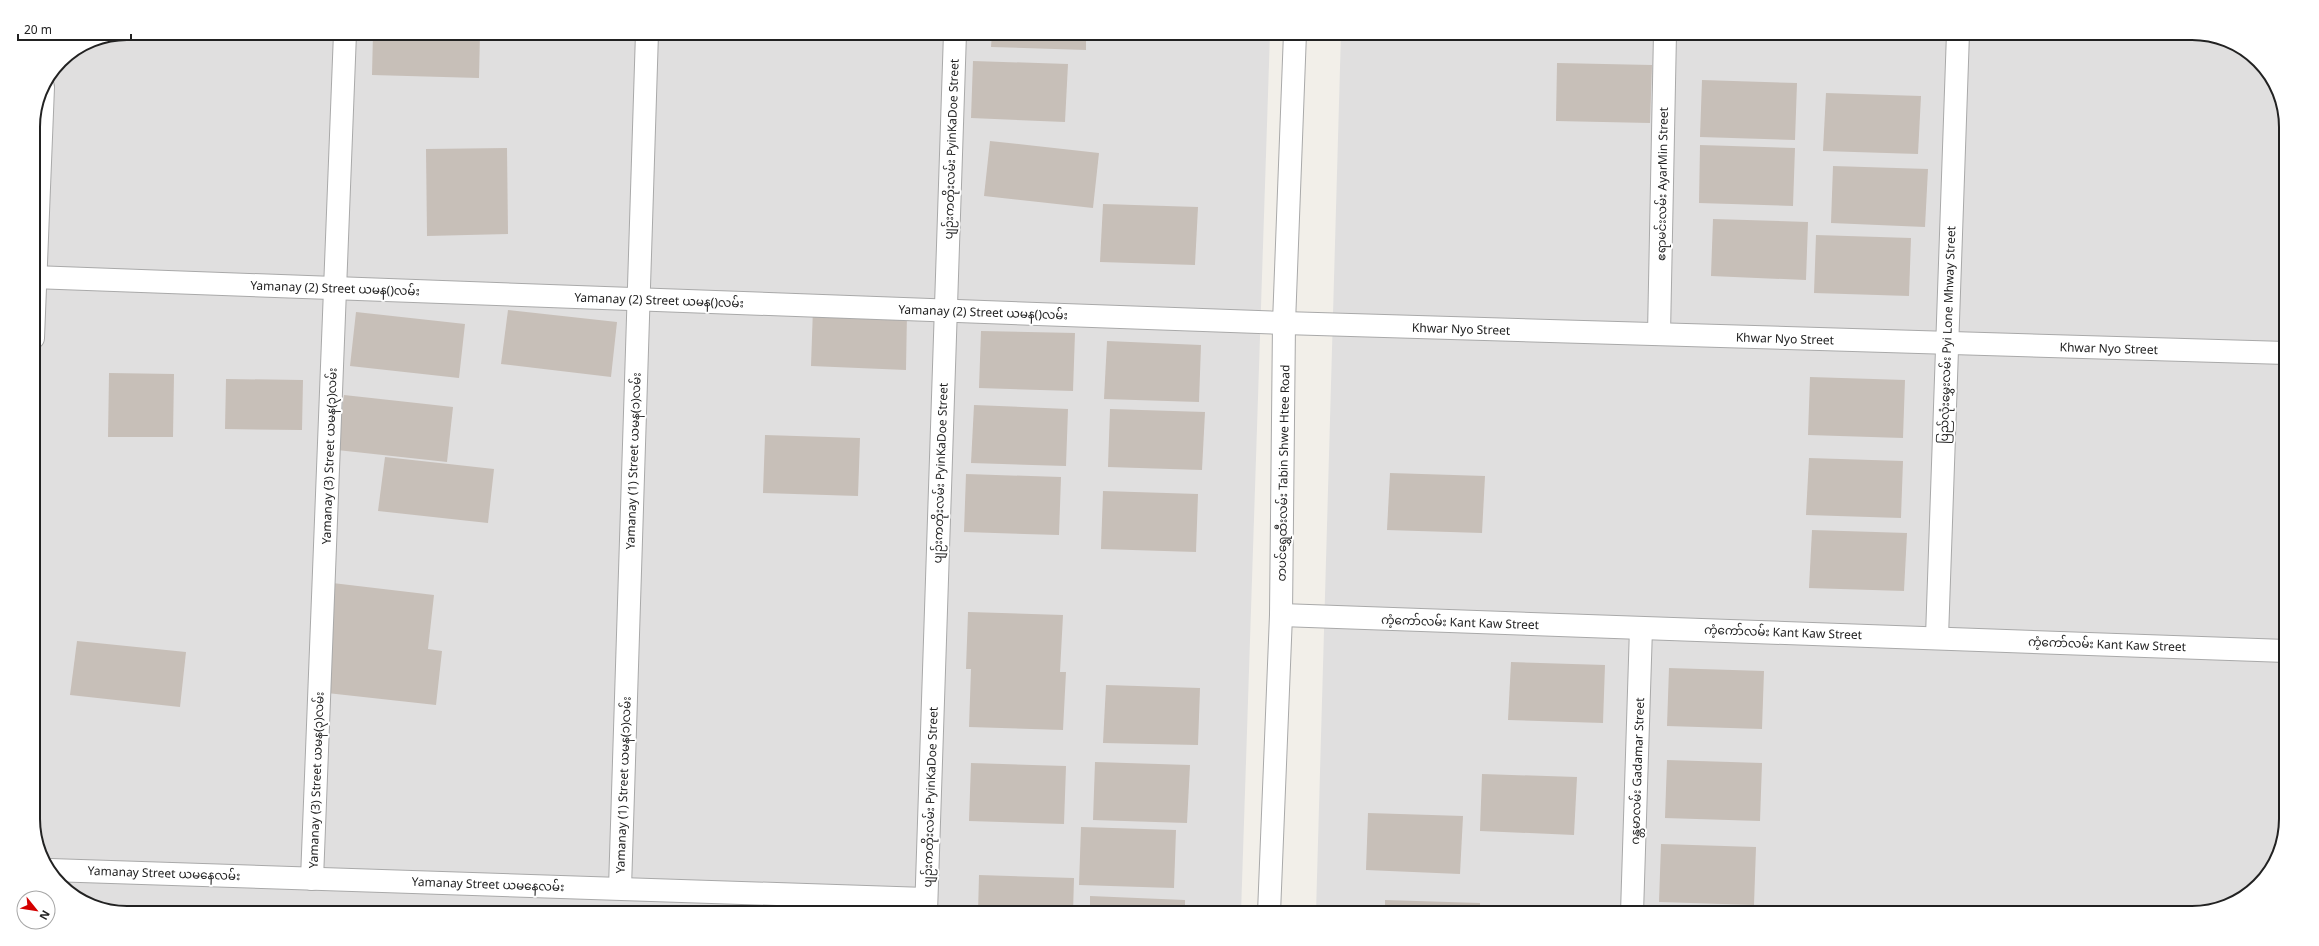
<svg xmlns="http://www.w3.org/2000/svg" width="2319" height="946" font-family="'Noto Sans','Noto Sans Myanmar',sans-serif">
<rect width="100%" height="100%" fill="#f2efe9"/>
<g fill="#e0dfdf">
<polygon points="127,33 1270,33 1241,913 127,913 91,906 52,876 33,826 33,121 40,91 61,60 91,40"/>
<polygon points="1341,33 2192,33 2228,40 2270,74 2286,121 2286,819 2279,855 2245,897 2193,913 1316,913"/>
</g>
<g fill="#c7bfb8">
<polygon points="164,33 195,33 195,38"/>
<polygon points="373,33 480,33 479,78 372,75"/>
<polygon points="992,33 1086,33 1086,50 991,47"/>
<polygon points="1813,33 1908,33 1907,41 1812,38"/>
<polygon points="973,61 1068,64 1065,122 971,118"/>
<polygon points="1557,63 1652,65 1650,123 1556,121"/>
<polygon points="1702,80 1797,83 1795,140 1700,137"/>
<polygon points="1826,93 1921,96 1918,154 1823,151"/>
<polygon points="990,141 1099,153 1093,208 984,196"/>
<polygon points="1700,145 1795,148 1793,206 1699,203"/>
<polygon points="507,148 508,234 427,236 426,149"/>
<polygon points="1833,166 1928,169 1925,227 1831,223"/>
<polygon points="1103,204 1198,207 1195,265 1100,262"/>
<polygon points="1713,219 1808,222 1806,280 1711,276"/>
<polygon points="1816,235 1911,238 1909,296 1814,293"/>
<polygon points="813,308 907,312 906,370 811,366"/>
<polygon points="508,310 617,322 611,377 501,364"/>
<polygon points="356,312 465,324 459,378 350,366"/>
<polygon points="981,331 1075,333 1073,391 979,388"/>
<polygon points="1107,341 1201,345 1199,402 1104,399"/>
<polygon points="109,373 174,374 173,437 108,437"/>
<polygon points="1810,377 1905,380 1903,438 1808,435"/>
<polygon points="226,379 303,380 302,430 225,429"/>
<polygon points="344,395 453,407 447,462 337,450"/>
<polygon points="974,405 1068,409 1066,466 971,463"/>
<polygon points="1110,409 1205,412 1202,470 1108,467"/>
<polygon points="765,435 860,438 858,496 763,493"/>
<polygon points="385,457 494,469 488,523 378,511"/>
<polygon points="1809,458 1903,461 1901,518 1806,515"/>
<polygon points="1390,473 1485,476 1482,533 1387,530"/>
<polygon points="966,474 1061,477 1059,535 964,532"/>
<polygon points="1103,491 1198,494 1196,552 1101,549"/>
<polygon points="1812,530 1907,533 1904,591 1809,588"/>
<polygon points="324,582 434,595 428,649 442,651 436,705 327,693"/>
<polygon points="968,612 1063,615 1060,672 1066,672 1063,730 969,727 971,669 966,669"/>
<polygon points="77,641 186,652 180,707 70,695"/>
<polygon points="1511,662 1605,665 1603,723 1508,720"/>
<polygon points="1669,668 1764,671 1762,729 1667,726"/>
<polygon points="1106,685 1200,688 1198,745 1103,743"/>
<polygon points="1667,760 1762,763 1760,821 1665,818"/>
<polygon points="1095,762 1190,765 1187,823 1093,820"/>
<polygon points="971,763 1066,766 1064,824 969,821"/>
<polygon points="1482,774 1577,777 1574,835 1480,831"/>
<polygon points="1368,813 1463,816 1460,874 1366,870"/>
<polygon points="1081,827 1176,830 1174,888 1079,885"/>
<polygon points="1661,844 1756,847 1754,905 1659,902"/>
<polygon points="979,875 1074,878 1073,913 978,913"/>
<polygon points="1090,896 1185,900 1185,913 1090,913"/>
<polygon points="1385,900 1480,903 1480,913 1385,913"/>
</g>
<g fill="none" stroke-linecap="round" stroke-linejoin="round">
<defs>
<g id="minor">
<path id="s1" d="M33,277L1284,323L2286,353"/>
<polyline points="1659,334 1665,33"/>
<polyline points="33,338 43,87"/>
<polyline points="1281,615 2286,651"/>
<polyline points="1937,637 1958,33"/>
<polyline points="50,870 926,899"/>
<polyline points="312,879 345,33"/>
<polyline points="620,888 647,33"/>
<polyline points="926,913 955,33"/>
<polyline points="1632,913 1641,628"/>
</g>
<polyline id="tertiary" points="1269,913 1281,615 1284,323 1295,33"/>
</defs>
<use href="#minor" stroke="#a9a9a9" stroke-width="24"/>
<use href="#tertiary" stroke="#a9a9a9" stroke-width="24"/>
<use href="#minor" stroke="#fff" stroke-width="22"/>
<use href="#tertiary" stroke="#fff" stroke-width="22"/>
</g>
<g text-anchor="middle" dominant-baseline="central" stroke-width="4" stroke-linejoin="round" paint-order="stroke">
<g font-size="12" fill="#222" stroke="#fff">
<text transform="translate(951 149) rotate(-88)">ပျဉ်းကတိုးလမ်း PyinKaDoe Street</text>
<text transform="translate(1662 184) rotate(-89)">ဧရာမင်းလမ်း AyarMin Street</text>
<text transform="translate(335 288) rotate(2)">Yamanay (2) Street ယမန()လမ်း</text>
<text transform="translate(659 300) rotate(2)">Yamanay (2) Street ယမန()လမ်း</text>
<text transform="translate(983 312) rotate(2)">Yamanay (2) Street ယမန()လမ်း</text>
<text stroke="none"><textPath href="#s1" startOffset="1429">Khwar Nyo Street</textPath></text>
<text transform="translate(1947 335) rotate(-88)">ပြည်လုံးမွှေးလမ်း Pyi Lone Mhway Street</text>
<text stroke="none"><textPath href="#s1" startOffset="1753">Khwar Nyo Street</textPath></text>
<text stroke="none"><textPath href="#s1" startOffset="2077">Khwar Nyo Street</textPath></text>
<text transform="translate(329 456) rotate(-88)">Yamanay (3) Street ယမန(၃)လမ်း</text>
<text transform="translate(633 461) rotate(-88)">Yamanay (1) Street ယမန(၁)လမ်း</text>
<text transform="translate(940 473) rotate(-88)">ပျဉ်းကတိုးလမ်း PyinKaDoe Street</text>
<text transform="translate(1283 473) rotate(-89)">တပင်ရွှေထီးလမ်း Tabin Shwe Htee Road</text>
<text transform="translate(1460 622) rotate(2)">ကံ့ကော်လမ်း Kant Kaw Street</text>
<text transform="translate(1783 632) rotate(2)">ကံ့ကော်လမ်း Kant Kaw Street</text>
<text transform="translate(2107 644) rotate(2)">ကံ့ကော်လမ်း Kant Kaw Street</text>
<text transform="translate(1637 771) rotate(-88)">ဂန္တမာလမ်း Gadamar Street</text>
<text transform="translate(316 780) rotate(-88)">Yamanay (3) Street ယမန(၃)လမ်း</text>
<text transform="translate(623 785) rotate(-88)">Yamanay (1) Street ယမန(၁)လမ်း</text>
<text transform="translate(930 797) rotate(-88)">ပျဉ်းကတိုးလမ်း PyinKaDoe Street</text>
<text transform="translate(164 873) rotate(2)">Yamanay Street ယမနေလမ်း</text>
<text transform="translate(488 884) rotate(2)">Yamanay Street ယမနေလမ်း</text>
</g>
</g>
<path d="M0 0H2319V946H0ZM127 40H2192A87 87 0 0 1 2279 127V819A87 87 0 0 1 2192 906H127A87 87 0 0 1 40 819V127A87 87 0 0 1 127 40Z" fill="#fff" fill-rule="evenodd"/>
<path fill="none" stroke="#222" stroke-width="2" d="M127 40H2192A87 87 0 0 1 2279 127V819A87 87 0 0 1 2192 906H127A87 87 0 0 1 40 819V127A87 87 0 0 1 127 40Z"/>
<g transform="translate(36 910) rotate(120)"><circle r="19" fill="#ffffff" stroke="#a7a7a7"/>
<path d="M0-3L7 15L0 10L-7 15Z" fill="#d40000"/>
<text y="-6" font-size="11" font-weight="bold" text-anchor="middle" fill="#222222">N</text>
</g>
<path d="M18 34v6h113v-6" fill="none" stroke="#222222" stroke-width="2"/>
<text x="24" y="34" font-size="12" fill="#222222" stroke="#ffffff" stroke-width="3" paint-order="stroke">20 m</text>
</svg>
